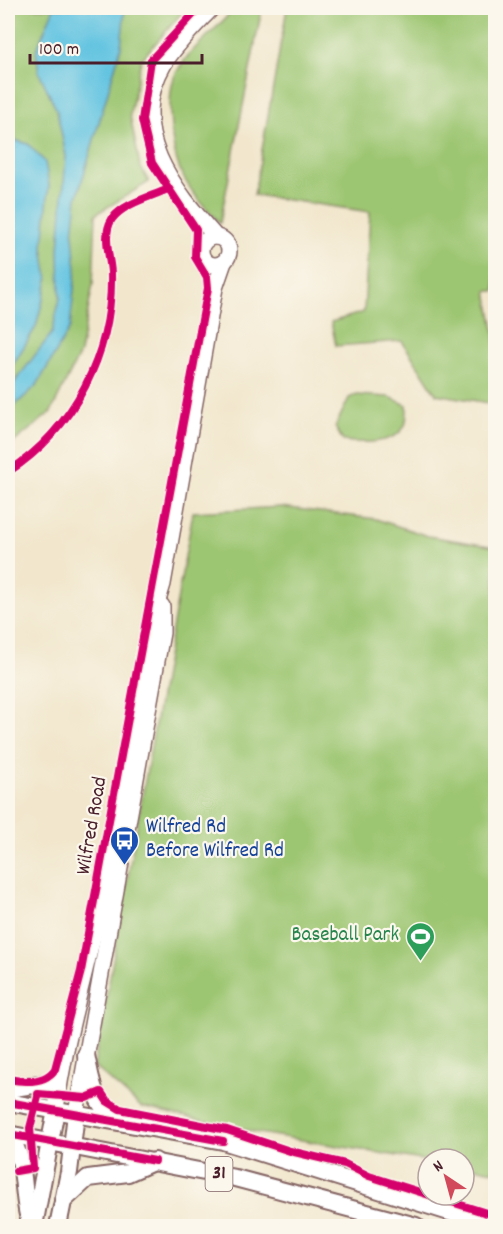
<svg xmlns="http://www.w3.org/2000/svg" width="503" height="1234" font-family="Dekko,sans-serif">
<rect width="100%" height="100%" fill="#fbf7ec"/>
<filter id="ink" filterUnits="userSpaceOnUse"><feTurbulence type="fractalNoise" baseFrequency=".0167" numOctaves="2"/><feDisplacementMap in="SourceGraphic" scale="12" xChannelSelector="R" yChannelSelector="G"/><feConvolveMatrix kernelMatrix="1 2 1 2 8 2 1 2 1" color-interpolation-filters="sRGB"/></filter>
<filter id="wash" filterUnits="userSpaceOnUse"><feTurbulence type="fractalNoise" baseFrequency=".008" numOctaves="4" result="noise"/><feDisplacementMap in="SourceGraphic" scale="24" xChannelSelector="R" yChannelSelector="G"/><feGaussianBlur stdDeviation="1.35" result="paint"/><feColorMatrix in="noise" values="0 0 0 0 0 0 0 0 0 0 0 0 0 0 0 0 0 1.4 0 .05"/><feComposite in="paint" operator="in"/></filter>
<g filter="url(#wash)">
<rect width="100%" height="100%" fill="#f2e7cd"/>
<g fill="#9dc672" stroke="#74724e" stroke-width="1.5">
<polygon points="8,8 186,8 141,60 130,115 140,166 149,182 96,214 93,284 80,353 51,412 8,447"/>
<path d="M234,8H262L220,223C205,207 190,192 181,172C171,150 165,95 176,73C191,46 217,31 234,8Z"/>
<polygon points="287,8 495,8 495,291 487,291 495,335 495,404 436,394 402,341 336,346 331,322 364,312 370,212 254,195"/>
<path d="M356,395L389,397L407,405C407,411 407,420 405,425C396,445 361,443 343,441L335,427L349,398Z"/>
<polygon points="281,507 376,519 428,536 495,547 495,1171 464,1166 464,1159 428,1161 259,1133 141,1107 94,1066 193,512"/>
</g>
<g fill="#63c4e1" stroke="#567286" stroke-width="1.5">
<polygon points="54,8 125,8 121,47 77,198 73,235 76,270 70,328 37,385 8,412 8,391 52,333 60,298 59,250 66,156 57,111 39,72 36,51"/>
<polygon points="8,138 28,144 45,162 49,185 43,247 48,280 36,327 8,373"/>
</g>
</g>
<g filter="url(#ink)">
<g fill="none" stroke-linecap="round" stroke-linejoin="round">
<defs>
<g id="secondary">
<path d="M212,8C196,25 177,43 164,64C125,131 174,189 216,237"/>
<circle cx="215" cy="251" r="14"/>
<path d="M56,1110C64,1042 85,977 99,910C119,816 133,721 150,627L163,584L215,288L224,262"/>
<polyline points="76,1114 162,633 162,606"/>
</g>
<g id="primary">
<path d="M86,1055C92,1083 93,1105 119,1121"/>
<polyline points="8,1089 52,1082 60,1074"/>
<polyline points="8,1102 223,1141 494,1226"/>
<polyline points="8,1134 235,1178 416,1226"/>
<path d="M8,1134C29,1162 20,1196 31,1226"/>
<polyline points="63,1201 88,1178 128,1173 155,1161"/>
<polyline points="34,1226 56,1110"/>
<polyline points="58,1226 69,1172 76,1114"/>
</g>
</defs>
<use href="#secondary" stroke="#856564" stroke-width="18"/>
<use href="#primary" stroke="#856564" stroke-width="20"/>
<use href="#secondary" stroke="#fff" stroke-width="15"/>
<use href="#primary" stroke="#fff" stroke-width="16"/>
<defs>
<g id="cycleway">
<path d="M8,472C74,429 113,353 111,273C110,256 102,235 112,219C124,203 151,197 168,189"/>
<path d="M8,1079C23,1082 45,1084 55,1069L81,971L208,288L207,277L195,257L196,230L152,163L142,120L151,60L199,8"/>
<polyline points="38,1094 86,1098 101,1092 107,1101 120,1109 227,1130 290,1151 345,1164 369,1176 496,1216"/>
<polyline points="8,1102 223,1141"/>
<polyline points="8,1134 155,1161"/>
<polyline points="16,1171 33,1168 30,1128 38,1097"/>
</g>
</defs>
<use href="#cycleway" stroke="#fbf7ec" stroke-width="11"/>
<use href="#cycleway" stroke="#d6006c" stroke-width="8"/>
</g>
</g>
<defs>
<symbol id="bus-pin" viewBox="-11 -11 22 30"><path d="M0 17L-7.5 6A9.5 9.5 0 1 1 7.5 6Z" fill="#1a4fb4" stroke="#fbf7ec"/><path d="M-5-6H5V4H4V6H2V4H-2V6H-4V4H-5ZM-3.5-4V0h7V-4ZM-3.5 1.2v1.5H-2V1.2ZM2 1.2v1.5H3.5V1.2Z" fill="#fff"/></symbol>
<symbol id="stadium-pin" viewBox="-11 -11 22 30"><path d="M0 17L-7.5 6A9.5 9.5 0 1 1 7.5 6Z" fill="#2e9e5b" stroke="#fbf7ec"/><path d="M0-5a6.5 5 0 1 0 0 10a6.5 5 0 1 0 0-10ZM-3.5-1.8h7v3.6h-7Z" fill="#fff"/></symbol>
</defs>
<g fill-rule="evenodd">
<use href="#bus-pin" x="108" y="824" width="33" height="45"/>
<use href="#stadium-pin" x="404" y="920" width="33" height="45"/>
</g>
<g text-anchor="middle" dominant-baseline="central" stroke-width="4.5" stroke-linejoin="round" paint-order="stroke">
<rect fill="#fbf7ec" stroke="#7f6065" stroke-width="1.5" x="205.5" y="1157" width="27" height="34" rx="4.5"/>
<g font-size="20" font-weight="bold" fill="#4a1f2b">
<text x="219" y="1174">31</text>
</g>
<g font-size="21" fill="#4a1f2b" stroke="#fbf7ec">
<text transform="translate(93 826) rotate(-80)">Wilfred Road</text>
</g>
<g font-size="21" fill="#164399" stroke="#fbf7ec" text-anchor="start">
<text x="146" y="828">Wilfred Rd<tspan x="146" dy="24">Before Wilfred Rd</tspan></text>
</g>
<g font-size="21" fill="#27864d" stroke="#fbf7ec" text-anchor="end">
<text x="399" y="936">Baseball Park</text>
</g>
</g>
<rect width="503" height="1234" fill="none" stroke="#fbf7ec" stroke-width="30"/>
<g transform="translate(446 1177) rotate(324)"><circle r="28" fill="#fbf7ec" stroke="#b4a19f" stroke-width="1.5"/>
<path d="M0-4.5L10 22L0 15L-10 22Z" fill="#d1495b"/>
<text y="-9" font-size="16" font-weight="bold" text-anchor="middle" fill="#4a1f2b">N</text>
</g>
<path d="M30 54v9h172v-9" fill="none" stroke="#4a1f2b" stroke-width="3"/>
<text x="39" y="54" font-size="18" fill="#4a1f2b" stroke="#fbf7ec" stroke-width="4.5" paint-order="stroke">100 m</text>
</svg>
